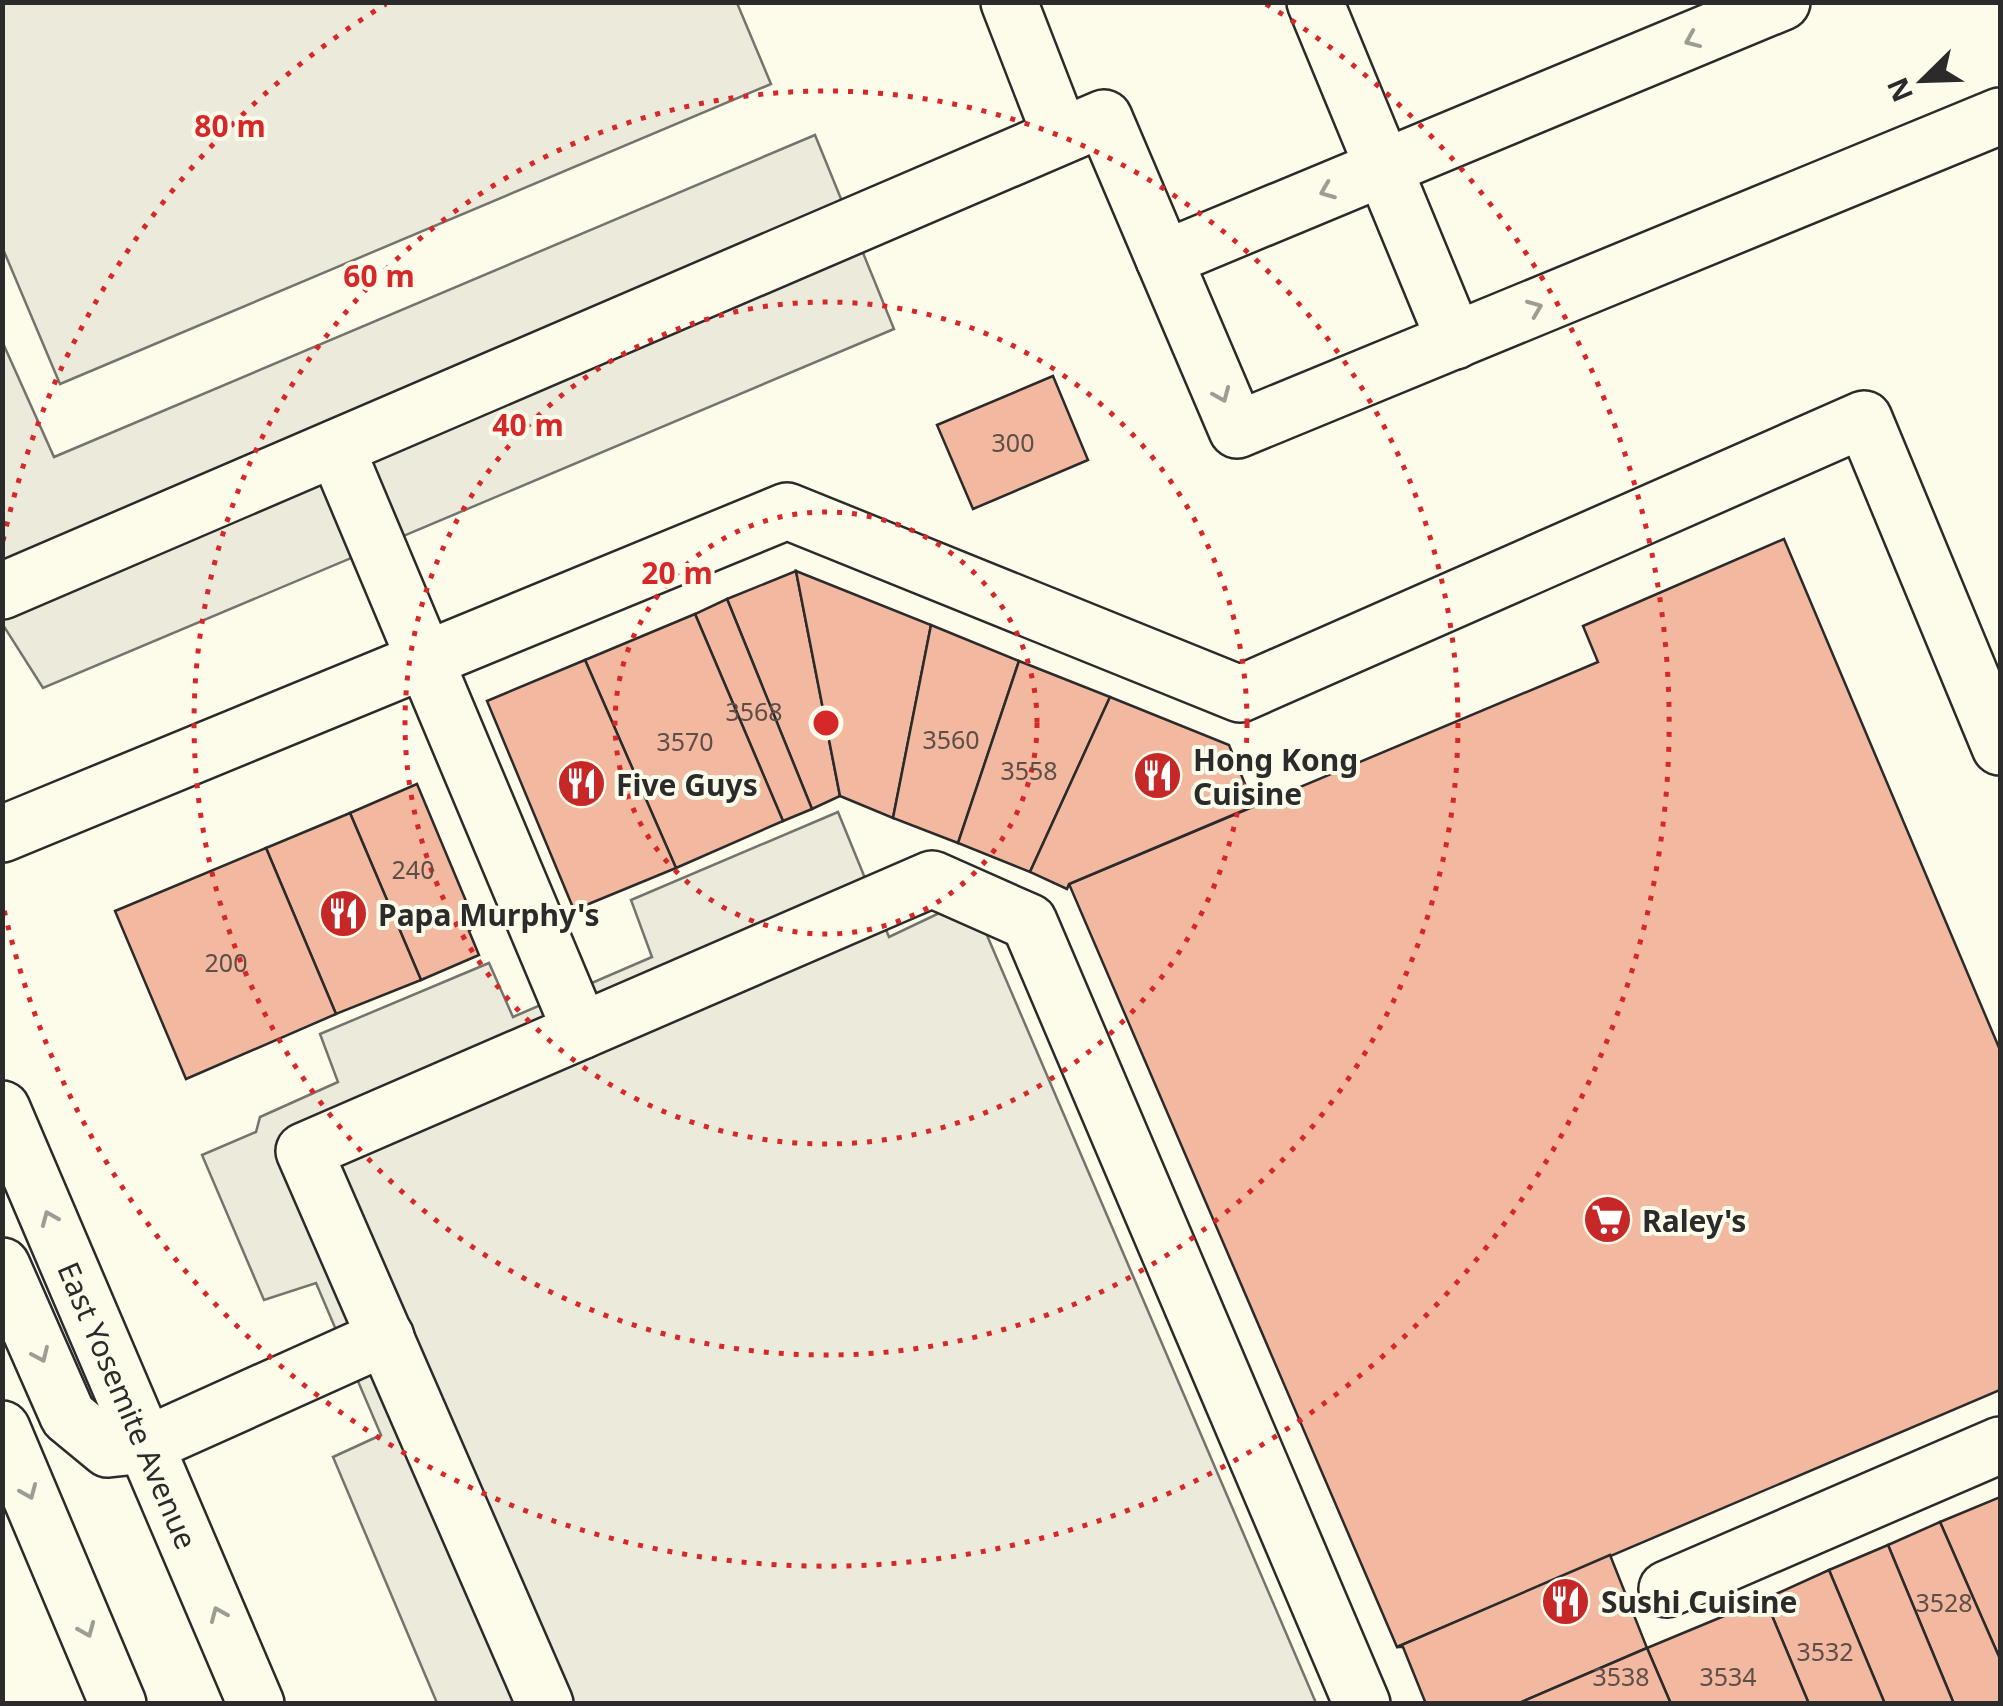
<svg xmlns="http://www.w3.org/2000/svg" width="2003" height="1706" font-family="'Noto Sans',sans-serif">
<rect width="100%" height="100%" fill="#fdfbea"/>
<polygon fill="#ecebdb" stroke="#74746e" stroke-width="2.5" points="2,3 737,3 771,84 60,384 3,249"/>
<g fill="#eceadb" stroke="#74746e" stroke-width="2.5">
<polygon points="815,135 894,329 43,688 3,625 2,341 54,457"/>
<polygon points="838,812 889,937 971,898 1316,1703 437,1703 333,1457 381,1435 316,1283 264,1300 202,1155 256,1132 260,1117 338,1082 320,1034 489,963 513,1017 652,957 631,900"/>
</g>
<g fill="#f2b8a0" stroke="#2b2b2b" stroke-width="2.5">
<polygon points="1053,376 1088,460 973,509 937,425"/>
<polygon points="1784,539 2000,1050 2000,1390 1397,1647 1069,884 1598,662 1583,626"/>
<polygon points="796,571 840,796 812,809 727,599"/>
<polygon points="796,571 931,625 893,818 840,796"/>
<polygon points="727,599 812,809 783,821 695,614"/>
<polygon points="695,614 783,821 676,868 585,660"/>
<polygon points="931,625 1019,661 958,843 893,818"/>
<polygon points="585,660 676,868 574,910 487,701"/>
<polygon points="1019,661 1110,697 1030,872 958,843"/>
<polygon points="1110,697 1229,745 1254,806 1069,884 1067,889 1030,872"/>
<polygon points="417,784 476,925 469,931 479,955 421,980 350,813"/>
<polygon points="350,813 421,980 336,1014 266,848"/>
<polygon points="266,848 336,1014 186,1079 115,911"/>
<polygon points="2000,1497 2000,1659 1940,1522"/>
<polygon points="1940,1522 2000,1659 2000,1704 1954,1704 1888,1545"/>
<polygon points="1888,1545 1954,1704 1885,1704 1829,1570"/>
<polygon points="1610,1555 1647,1648 1517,1704 1426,1704 1403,1647 1397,1647"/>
<polygon points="1829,1570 1885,1704 1809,1704 1765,1599"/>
<polygon points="1765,1599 1809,1704 1671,1704 1647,1648"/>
<polygon points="1647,1648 1671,1704 1517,1704"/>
</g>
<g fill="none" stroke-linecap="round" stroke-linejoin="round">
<defs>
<g id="minor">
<polyline points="1009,2 1061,136"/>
<polyline points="1315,2 1455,341"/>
<polyline points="1782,2 1164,259 1237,430 2000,116"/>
<polyline points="336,448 581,1031 304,1151 545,1704"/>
<polyline points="2,591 1104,118 1164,259"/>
<polyline points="2,834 787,511 1240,694 1864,419 2000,747"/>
<polyline points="581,1031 932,879 1029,922 1362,1704"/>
<polyline points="146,1445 386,1337"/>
<polyline points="1667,1589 2000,1445"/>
</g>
<g id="major">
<path id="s1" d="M2,1109L256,1704"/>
<polyline points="2,1266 68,1416 108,1449 146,1445"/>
<polyline points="2,1429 118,1704"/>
</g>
</defs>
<use href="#minor" stroke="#2b2b2b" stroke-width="60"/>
<use href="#major" stroke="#2b2b2b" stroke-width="60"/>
<use href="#minor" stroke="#fdfbea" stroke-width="55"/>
<use href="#major" stroke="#fdfbea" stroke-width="55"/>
</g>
<defs><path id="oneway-chevron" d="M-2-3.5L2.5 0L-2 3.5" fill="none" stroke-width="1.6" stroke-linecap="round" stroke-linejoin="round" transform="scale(2.5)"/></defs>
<g stroke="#9e9d94">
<use href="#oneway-chevron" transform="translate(1692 40) rotate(157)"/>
<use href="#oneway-chevron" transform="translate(1327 191) rotate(158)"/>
<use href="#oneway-chevron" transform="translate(1535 308) rotate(-22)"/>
<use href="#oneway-chevron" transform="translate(1222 395) rotate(67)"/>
<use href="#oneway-chevron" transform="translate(49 1218) rotate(-113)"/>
<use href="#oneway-chevron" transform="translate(41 1355) rotate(66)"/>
<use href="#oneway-chevron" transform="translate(29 1492) rotate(67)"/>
<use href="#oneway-chevron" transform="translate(218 1614) rotate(-113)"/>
<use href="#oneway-chevron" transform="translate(87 1630) rotate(67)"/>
</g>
<g fill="none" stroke="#d62828" stroke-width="5" stroke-dasharray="5 10">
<circle cx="826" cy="723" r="211"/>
<circle cx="826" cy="723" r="421"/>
<circle cx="826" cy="723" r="632"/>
<path d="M3 541A843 843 0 0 1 386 4M1266 4A843 843 0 1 1 3 905"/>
</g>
<defs>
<symbol id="restaurant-disc" viewBox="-11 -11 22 22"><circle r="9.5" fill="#c62828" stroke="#fdfbea"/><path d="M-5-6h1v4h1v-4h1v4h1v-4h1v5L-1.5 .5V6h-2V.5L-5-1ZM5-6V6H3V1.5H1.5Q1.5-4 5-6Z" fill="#fff"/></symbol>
<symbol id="supermarket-disc" viewBox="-11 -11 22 22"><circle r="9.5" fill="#c62828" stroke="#fdfbea"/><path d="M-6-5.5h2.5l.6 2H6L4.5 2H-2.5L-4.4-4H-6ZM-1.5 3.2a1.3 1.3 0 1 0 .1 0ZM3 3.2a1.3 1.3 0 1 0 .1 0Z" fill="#fff"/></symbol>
</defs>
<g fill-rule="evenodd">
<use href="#restaurant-disc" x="1130" y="748" width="55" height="55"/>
<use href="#restaurant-disc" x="554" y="756" width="55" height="55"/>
<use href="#restaurant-disc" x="316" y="886" width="55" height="55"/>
<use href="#supermarket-disc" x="1580" y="1192" width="55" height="55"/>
<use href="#restaurant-disc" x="1538" y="1574" width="55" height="55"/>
</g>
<g text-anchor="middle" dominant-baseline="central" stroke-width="8" stroke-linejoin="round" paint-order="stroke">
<g font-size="25" fill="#5d4e48">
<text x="1013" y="442">300</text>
<text x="754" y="711">3568</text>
<text x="951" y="739">3560</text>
<text x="685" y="741">3570</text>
<text x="1029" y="770">3558</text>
<text x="413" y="869">240</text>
<text x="226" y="962">200</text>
<text x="1944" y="1602">3528</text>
<text x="1825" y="1651">3532</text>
<text x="1621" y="1676">3538</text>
<text x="1728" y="1676">3534</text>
</g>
<g font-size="30" font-weight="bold" fill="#2b2b2b" stroke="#fdfbea" text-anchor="start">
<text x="1193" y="759">Hong Kong<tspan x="1193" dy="34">Cuisine</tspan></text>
<text x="616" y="784">Five Guys</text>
<text x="378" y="914">Papa Murphy's</text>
<text x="1642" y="1220">Raley's</text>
<text x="1601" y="1601">Sushi Cuisine</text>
</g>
<g font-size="30" fill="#2b2b2b" stroke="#fdfbea">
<text stroke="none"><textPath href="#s1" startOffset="322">East Yosemite Avenue</textPath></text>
</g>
</g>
<circle cx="826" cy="723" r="15" fill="#d62828" stroke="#fdfbea" stroke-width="5"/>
<g font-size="30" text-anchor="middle" font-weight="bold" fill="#d62828" stroke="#fdfbea" stroke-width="8" stroke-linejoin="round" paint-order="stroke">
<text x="230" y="137">80 m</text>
<text x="379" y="287">60 m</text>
<text x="528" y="436">40 m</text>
<text x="677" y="584">20 m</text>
</g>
<rect width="2003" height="1706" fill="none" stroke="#2b2b2b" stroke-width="10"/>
<g transform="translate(1923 80) rotate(247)" stroke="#fdfbea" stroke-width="8" paint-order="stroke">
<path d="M0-8L18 38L0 25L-18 38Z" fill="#2b2b2b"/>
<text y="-15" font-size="28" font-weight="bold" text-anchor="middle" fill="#2b2b2b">N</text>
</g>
</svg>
